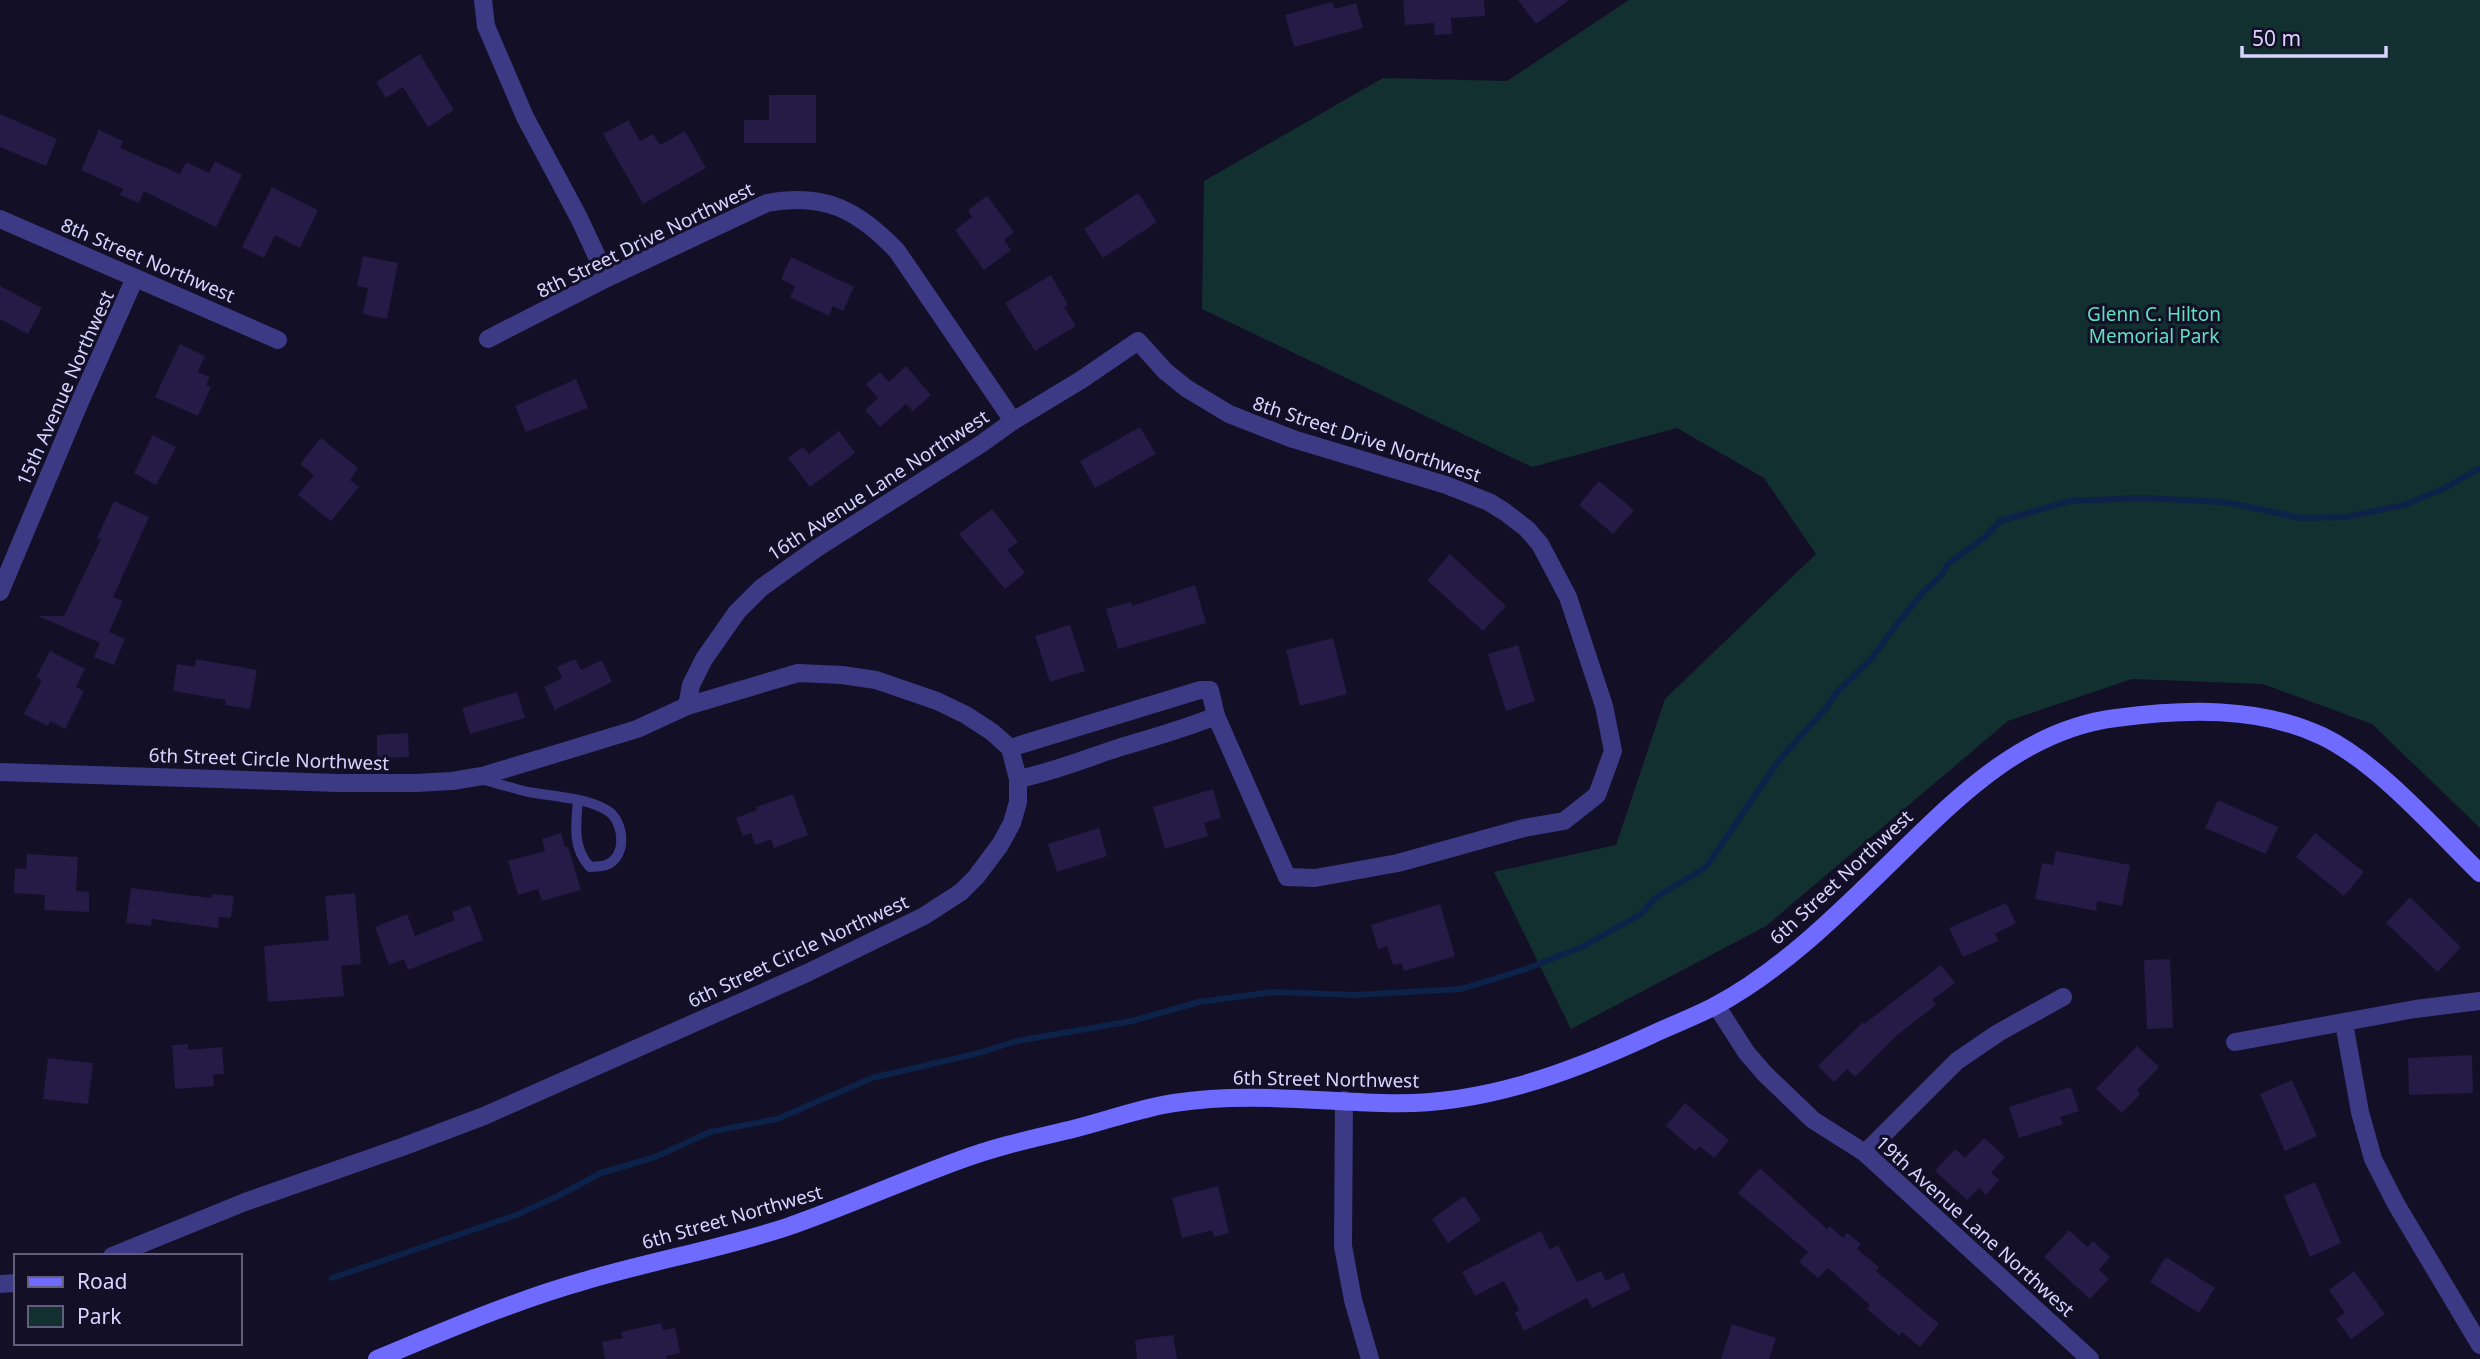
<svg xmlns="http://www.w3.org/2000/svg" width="2480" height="1359" font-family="'Noto Sans',sans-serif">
<rect width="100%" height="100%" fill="#130f26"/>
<polygon fill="#12302f" points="1629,0 2480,0 2480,828 2372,724 2263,684 2132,679 2008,721 1766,926 1571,1029 1494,872 1616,845 1665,699 1816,554 1764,478 1677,428 1532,467 1202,309 1204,181 1383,78 1507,81"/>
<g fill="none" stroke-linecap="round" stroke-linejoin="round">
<polyline stroke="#0c2248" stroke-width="6" points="332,1278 516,1215 556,1197 601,1173 655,1157 710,1132 777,1119 872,1078 979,1053 1017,1041 1132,1021 1199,1002 1273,992 1354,995 1461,989 1526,969 1584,946 1641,914 1655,898 1706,867 1780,759 1828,706 1835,694 1872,658 1897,624 1924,591 1941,576 1948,564 1985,537 2000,521 2070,501 2141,498 2225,502 2301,518 2346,517 2404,505 2445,488 2480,468"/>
</g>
<g fill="#241b47">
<polygon points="1403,0 1484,0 1485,16 1451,18 1452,34 1435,35 1434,23 1405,25"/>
<polygon points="1518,0 1569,0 1536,24"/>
<polygon points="1332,2 1335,9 1356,3 1363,28 1294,47 1285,15"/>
<polygon points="420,54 454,110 428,127 403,87 386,98 376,82"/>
<polygon points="769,95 816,95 816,143 744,143 744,120 769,120"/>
<polygon points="0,114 57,139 46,166 0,147"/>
<polygon points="628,120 640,141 653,134 660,145 685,131 706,168 643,204 603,134"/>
<polygon points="99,130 123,141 120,148 180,174 186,162 209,173 215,161 242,175 216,227 144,191 139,203 120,195 123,189 81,170"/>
<polygon points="272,187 318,210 300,248 275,235 264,258 242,247"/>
<polygon points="1138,193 1157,222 1103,258 1084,229"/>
<polygon points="987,196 1014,232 1004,240 1011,250 984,270 955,230 972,217 968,210"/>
<polygon points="363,256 398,263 387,319 363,314 368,288 357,286"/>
<polygon points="791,257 854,287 843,311 833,306 829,316 790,297 795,286 781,279"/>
<polygon points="1051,275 1068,305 1064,307 1076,326 1035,351 1005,303"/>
<polygon points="0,286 42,308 28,334 0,319"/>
<polygon points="180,344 205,356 198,372 210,377 206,385 211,387 198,416 155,397"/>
<polygon points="906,366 931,395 913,411 906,404 880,427 865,410 878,398 866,384 880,372 889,382"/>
<polygon points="576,379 588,408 526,432 515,406"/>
<polygon points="1140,427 1156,454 1095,488 1080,461"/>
<polygon points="839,431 855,453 810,487 788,458 803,447 809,454"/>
<polygon points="153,435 176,447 156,485 134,473"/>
<polygon points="321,438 358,468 350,480 359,487 331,521 298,495 314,475 300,464"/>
<polygon points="1599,481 1634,510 1613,534 1579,505"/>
<polygon points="114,501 149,517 113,597 123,601 109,632 125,639 114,665 94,657 100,643 38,616 64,616 101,539 97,538"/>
<polygon points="992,509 1018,542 1007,550 1025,573 1005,589 959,534"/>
<polygon points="1450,554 1506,606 1483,631 1427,580"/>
<polygon points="1195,585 1206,623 1118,649 1106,609 1131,602 1132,606"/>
<polygon points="1070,625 1085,671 1050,682 1035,636"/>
<polygon points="1333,638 1347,694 1300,706 1286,650"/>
<polygon points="1518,645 1535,701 1506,711 1488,654"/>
<polygon points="50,651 85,669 76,687 84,691 65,729 50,721 48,726 24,714 42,680 36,677"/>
<polygon points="196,659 257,670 250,709 225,705 226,700 173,691 177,664 195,667"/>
<polygon points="575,659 581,670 602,660 612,682 555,710 544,687 562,678 557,667"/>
<polygon points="517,692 525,718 470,734 462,708"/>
<polygon points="408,733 409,757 377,758 377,735"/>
<polygon points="1213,789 1221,818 1204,823 1208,836 1165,849 1153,807"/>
<polygon points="793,794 808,835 774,848 771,839 755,845 751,833 743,836 736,818 757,810 756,807"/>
<polygon points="2218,800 2278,827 2266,854 2205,828"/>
<polygon points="1099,828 1107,856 1057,872 1048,844"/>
<polygon points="561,833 565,847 568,846 581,890 542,901 538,889 518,895 508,861 545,851 542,839"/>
<polygon points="2315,833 2364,872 2344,896 2296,857"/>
<polygon points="2056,851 2130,865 2122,906 2097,901 2096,911 2035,899 2042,863 2053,865"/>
<polygon points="27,854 78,857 76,891 89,892 89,912 44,910 45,895 14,893 15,868 26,869"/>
<polygon points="131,888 211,898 212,894 234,896 231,918 219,917 218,928 152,919 151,926 126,923"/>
<polygon points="355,893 361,964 341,966 344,996 268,1002 264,946 329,940 325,896"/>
<polygon points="2410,897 2461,947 2438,972 2386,923"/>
<polygon points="2006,903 2016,923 1995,934 1998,941 1963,957 1949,928"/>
<polygon points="1440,904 1455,956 1404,971 1402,963 1393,965 1387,946 1378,949 1371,925"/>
<polygon points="470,905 483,940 408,970 404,959 389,965 375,927 407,914 415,936 455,920 452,912"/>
<polygon points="2170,959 2173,1028 2147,1029 2144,960"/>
<polygon points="1941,965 1955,983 1932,1000 1936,1005 1896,1036 1855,1077 1847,1069 1834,1082 1818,1066 1863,1022 1864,1024"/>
<polygon points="188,1044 188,1050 222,1047 224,1074 213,1075 214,1086 175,1089 172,1045"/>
<polygon points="2137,1046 2159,1067 2137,1090 2140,1094 2122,1113 2096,1089"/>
<polygon points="2472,1055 2473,1093 2409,1095 2408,1058"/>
<polygon points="48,1058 93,1063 88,1104 43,1099"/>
<polygon points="2292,1080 2317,1136 2285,1151 2260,1094"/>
<polygon points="2071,1087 2079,1111 2060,1117 2063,1124 2019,1138 2009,1107"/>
<polygon points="1685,1103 1729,1140 1714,1158 1700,1146 1695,1151 1666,1126"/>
<polygon points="1984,1138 2005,1157 1991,1173 1999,1180 1986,1195 1979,1188 1967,1200 1935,1171 1955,1149 1965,1158"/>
<polygon points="1760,1168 1827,1229 1830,1226 1843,1238 1847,1233 1861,1244 1857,1249 1879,1267 1876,1271 1939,1324 1920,1347 1902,1332 1899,1336 1867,1309 1870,1305 1828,1268 1818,1278 1799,1262 1808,1252 1738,1193"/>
<polygon points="2315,1182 2341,1243 2310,1257 2284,1196"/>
<polygon points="1218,1186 1229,1233 1214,1237 1212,1230 1182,1238 1172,1198"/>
<polygon points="1464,1196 1481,1220 1448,1243 1432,1219"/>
<polygon points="2069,1230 2087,1247 2093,1241 2110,1257 2099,1270 2109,1279 2090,1299 2044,1257"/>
<polygon points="1541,1231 1550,1250 1558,1245 1577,1282 1601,1271 1606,1281 1623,1272 1631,1289 1592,1308 1587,1298 1524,1331 1515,1313 1519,1310 1504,1281 1475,1296 1462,1272"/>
<polygon points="2166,1257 2215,1288 2199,1313 2150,1282"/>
<polygon points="2354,1271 2385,1314 2351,1339 2336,1319 2345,1313 2329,1290"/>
<polygon points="661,1323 663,1330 675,1328 680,1353 666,1356 667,1359 605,1359 602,1342 623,1338 621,1332"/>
<polygon points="1732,1324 1776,1338 1769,1359 1721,1359"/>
<polygon points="1173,1335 1177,1359 1137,1359 1135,1340"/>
</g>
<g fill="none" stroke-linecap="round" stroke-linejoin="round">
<path stroke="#3d3a85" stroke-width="10" d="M480,779C496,783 512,788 528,792C552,796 588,798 608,811C624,821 628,857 606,865C602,867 595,866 590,867C572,848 576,824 578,800"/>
<g stroke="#3d3a85" stroke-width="18">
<polyline points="483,0 486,26 525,117 579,218 607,278"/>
<polyline points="0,219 278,340"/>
<path d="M488,339L607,278L767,203C824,192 858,210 897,251L1013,421"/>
<polyline points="0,592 79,404 135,278"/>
<polyline points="687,706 691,685 704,659 737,612 761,588 817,548 981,444 1013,421 1081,380 1138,341 1165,371 1186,388 1229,414 1293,439 1446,485 1489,502 1505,512 1527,529 1540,544 1568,597 1604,706 1613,751 1597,795 1564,821 1524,828 1398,863 1315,878 1287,877 1216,716"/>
<path d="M1010,748L1200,690H1210L1216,716C1184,729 1151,738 1118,748C1084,759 1053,772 1018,779"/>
<polyline points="0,772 338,783 416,783 452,781 482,776 565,751 637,729 687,706 798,673 842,675 876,680 937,701 966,715 992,732 1010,748 1018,779 1018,802 1012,823 1000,845 976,877 961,892 924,916 807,973 484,1116 402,1147 245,1202 112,1256"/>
<polyline points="1716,1005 1746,1052 1764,1073 1813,1120 1865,1153 2090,1359"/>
<polyline points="2344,1023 2360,1112 2373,1159 2396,1204 2480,1345"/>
<polyline points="2235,1042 2415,1009 2480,1001"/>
<polyline points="1344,1100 1343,1246 1353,1300 1370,1359"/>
<polyline points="1865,1153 1957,1061 1998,1033 2063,997"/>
<polyline points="0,1284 16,1283"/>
</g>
<path stroke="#6f6bff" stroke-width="18" d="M377,1359C445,1331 513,1301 584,1281C651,1261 720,1249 787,1227C845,1207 902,1181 960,1160C997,1146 1035,1138 1073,1129C1106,1121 1140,1108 1174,1103C1244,1092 1313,1101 1383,1103C1477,1107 1567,1074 1651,1035C1672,1025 1694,1017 1715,1006C1780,971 1834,918 1886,867C1952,803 2019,730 2116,718C2184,709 2258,706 2322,736C2378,763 2435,829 2480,873"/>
</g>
<g text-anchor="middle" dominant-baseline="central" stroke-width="6" stroke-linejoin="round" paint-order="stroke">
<g font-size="19" fill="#d9d4ff" stroke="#130f26">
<text transform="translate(645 240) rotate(-26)">8th Street Drive Northwest</text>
<text transform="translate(148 260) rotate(23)">8th Street Northwest</text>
<text transform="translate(65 388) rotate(-66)">15th Avenue Northwest</text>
<text transform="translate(1367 439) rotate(18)">8th Street Drive Northwest</text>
<text transform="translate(878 485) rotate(-33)">16th Avenue Lane Northwest</text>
<text transform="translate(269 759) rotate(2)">6th Street Circle Northwest</text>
<text transform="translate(1841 877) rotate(-43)">6th Street Northwest</text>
<text transform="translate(798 951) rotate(-25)">6th Street Circle Northwest</text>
<text transform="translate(1326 1079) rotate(1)">6th Street Northwest</text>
<text transform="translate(732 1217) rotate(-16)">6th Street Northwest</text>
<text transform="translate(1975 1226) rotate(42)">19th Avenue Lane Northwest</text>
</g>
<g font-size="19" fill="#5fe0c0" stroke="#130f26">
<text x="2154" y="314">Glenn C. Hilton<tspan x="2154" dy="22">Memorial Park</tspan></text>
</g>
</g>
<rect x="14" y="1254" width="228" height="91" fill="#130f26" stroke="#625e7d" stroke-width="2"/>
<rect x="28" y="1277" width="35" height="10" fill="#6f6bff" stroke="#625e7d" stroke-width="2"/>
<text x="77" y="1289" font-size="21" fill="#d9d4ff">Road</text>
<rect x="28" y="1306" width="35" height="21" fill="#12302f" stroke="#625e7d" stroke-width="2"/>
<text x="77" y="1324" font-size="21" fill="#d9d4ff">Park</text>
<path d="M2242 46v10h144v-10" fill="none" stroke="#d9d4ff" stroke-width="3.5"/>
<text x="2252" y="46" font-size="21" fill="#d9d4ff" stroke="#130f26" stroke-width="5" paint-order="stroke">50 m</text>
</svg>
